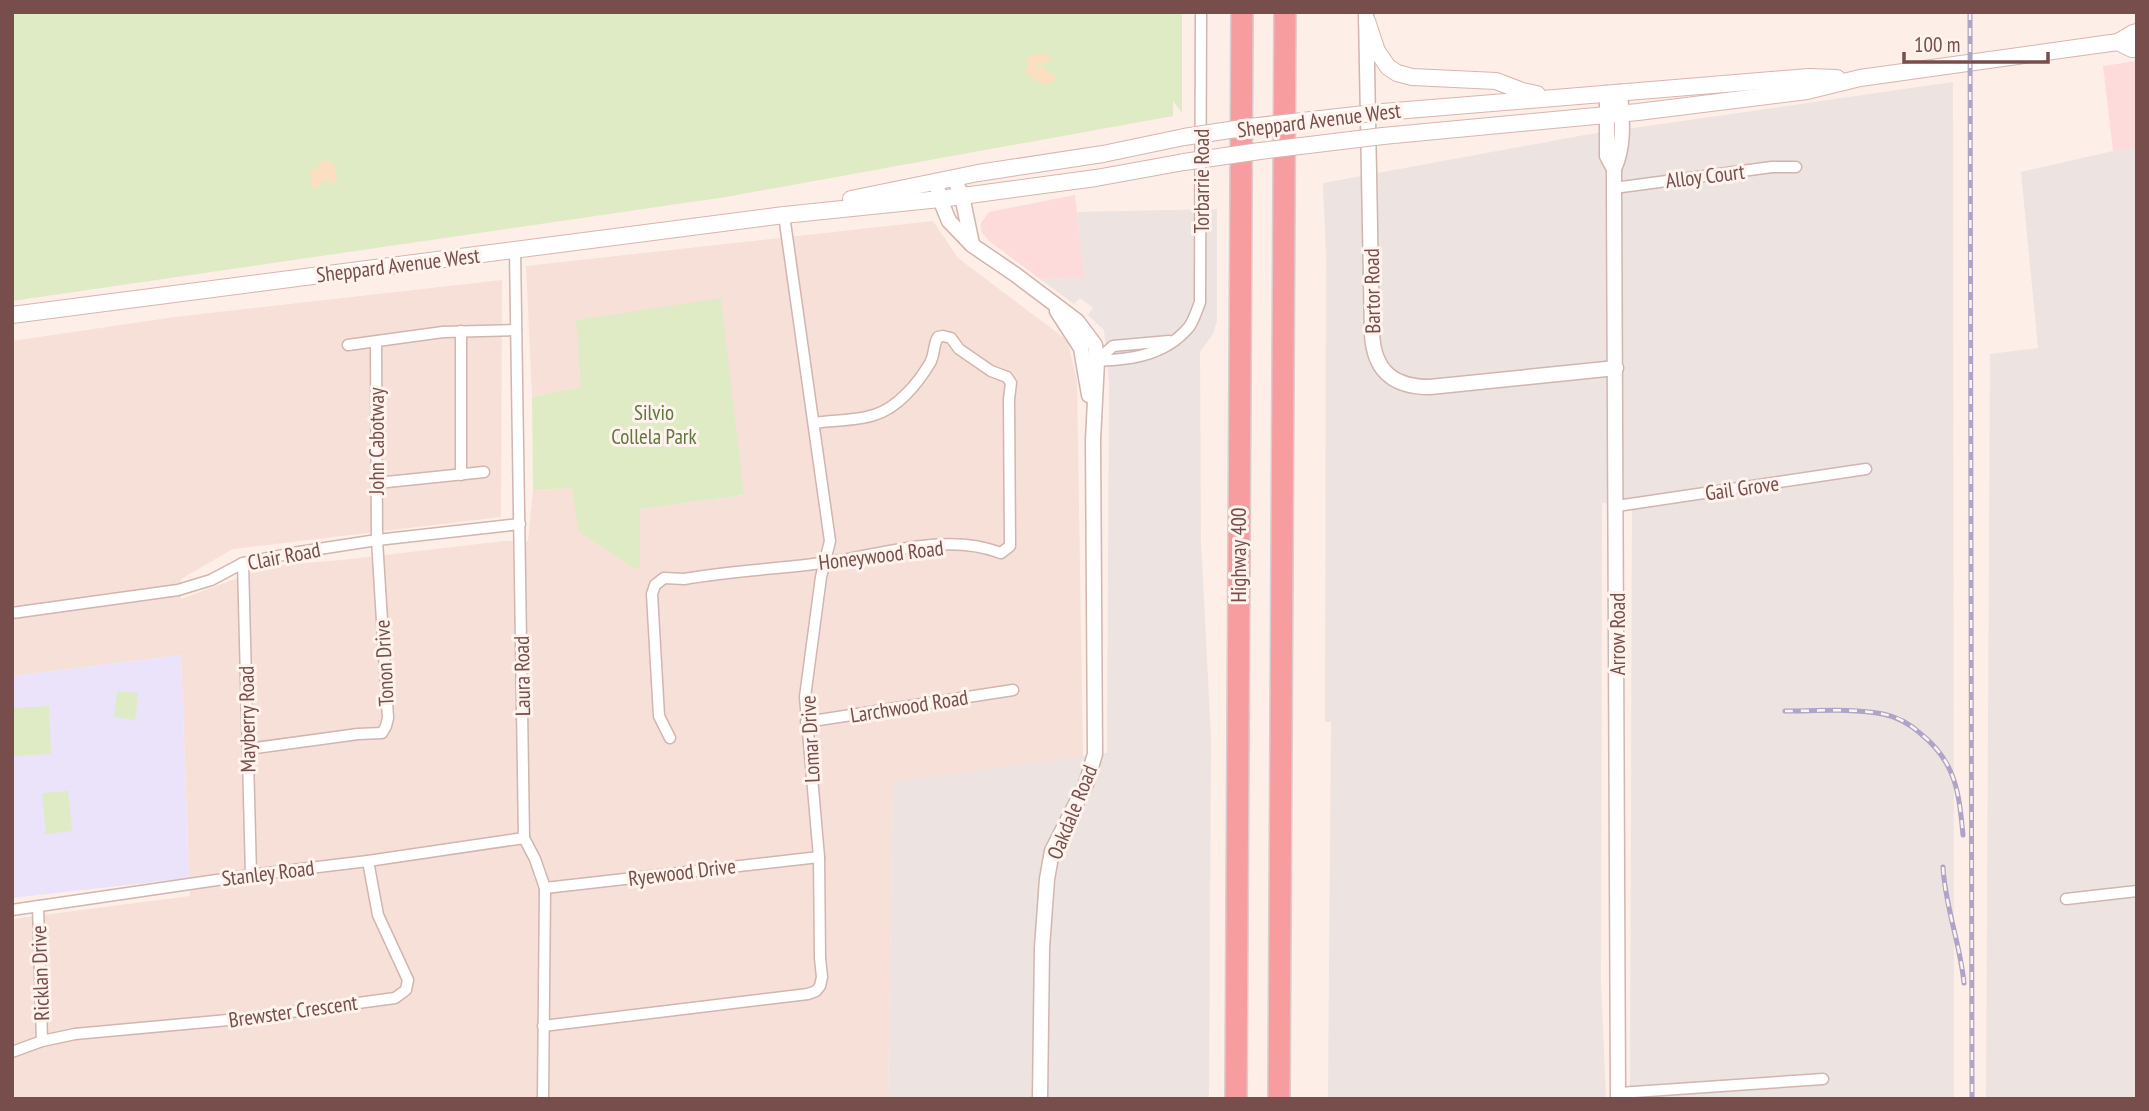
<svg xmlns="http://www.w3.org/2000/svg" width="2149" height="1111" font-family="'PT Sans Narrow',sans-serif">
<rect width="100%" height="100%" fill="#fdeee7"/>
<polygon fill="#f7e0d8" points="933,221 958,258 1067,340 1077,380 1083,757 893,783 888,1099 12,1099 12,919 190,896 181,655 12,676 12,341 175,317 502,280 501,517 233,549 181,579 181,599 270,566 342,560 504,541 528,541 533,490 573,488 640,565 639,509 744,495 581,387 532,397 526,266"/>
<g fill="#fddbdb">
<polygon points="2137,61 2137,148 2113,151 2103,66"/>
<polygon points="1075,195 1085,278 1040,279 988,240 981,231 981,223 989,212"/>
</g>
<g fill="#ede3e1">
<polygon points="1953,82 1954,1099 1630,1099 1632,504 1602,503 1601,983 1606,1099 1328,1099 1331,722 1325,722 1326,256 1323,183 1585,135"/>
<polygon points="2137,148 2137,1099 1986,1099 1990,354 2038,348 2021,172 2113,151"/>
<polygon points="1217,209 1217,321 1213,334 1200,352 1201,541 1211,738 1209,1099 888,1099 893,782 1107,753 1109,383 1104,330 1088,315 1093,308 1080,298 1074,304 1040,279 1085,278 1077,212"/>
</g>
<polygon fill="#ebe3f9" points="181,655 189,878 12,898 12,676"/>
<g fill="#dfebc5">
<polygon points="12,12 1182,12 1182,113 1173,101 1173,116 726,197 12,301"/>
<polygon points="721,298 744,495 640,509 640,565 636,570 579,532 572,488 533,490 532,397 581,387 576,320"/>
<polygon points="117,691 138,693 135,720 114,717"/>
<polygon points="49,706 51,754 12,756 12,708"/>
<polygon points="68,791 72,831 46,834 42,793"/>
</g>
<g fill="#fcdec1">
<polygon points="1046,54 1051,56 1051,59 1047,62 1039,63 1035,69 1038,71 1039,66 1043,65 1046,72 1050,72 1051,76 1055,75 1055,80 1048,84 1034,80 1026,72 1028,59 1031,55"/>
<polygon points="327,160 334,165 337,178 333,184 328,183 331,180 329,178 326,181 322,181 319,187 314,189 311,186 312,179 309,171 317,168 321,162"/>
</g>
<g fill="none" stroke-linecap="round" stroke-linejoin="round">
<defs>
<g id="minor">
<polyline points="1614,188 1772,167 1796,167"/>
<polyline points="515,250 524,838 535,859 545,888 543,1099"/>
<polyline points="348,345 443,332 516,330"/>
<path d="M1092,361C1127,360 1164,357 1189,327C1194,320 1197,310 1200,302L1201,12"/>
<polyline points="1097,361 1113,346 1169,341"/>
<polyline points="461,475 461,331"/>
<polyline points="377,483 484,472"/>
<polyline points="1617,506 1866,469"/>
<polyline points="243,563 251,875"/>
<polyline points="12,613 178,590 211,580 243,563 293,553 377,540 520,524"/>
<polyline points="806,722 1013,690"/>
<path d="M670,738L659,716L652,594L655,585L664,578L684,579C729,571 776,569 822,563C880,556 945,531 1001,553L1010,546L1009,399L1011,383L1007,377L991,371L959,349L951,338L943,336L938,337C933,345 935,354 930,363C918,383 898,408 874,415C856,421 833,420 814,423"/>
<polyline points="248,749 358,734 382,733 386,726 388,718 377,540 376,342"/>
<polyline points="545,888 819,857"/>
<polyline points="2066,899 2137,891"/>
<polyline points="38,906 42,1041"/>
<polyline points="12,910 251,875 368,861 524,838"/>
<polyline points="543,1026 808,994 816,991 820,986 822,977 820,958 819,857 805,697 821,577 830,541 784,215"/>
<polyline points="12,1052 42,1041 75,1034 239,1019 395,998 406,990 408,980 378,915 368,861"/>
<polyline points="1619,1093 1823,1079"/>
</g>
<g id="tertiary">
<path d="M1366,12L1372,334C1374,371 1393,387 1430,387L1616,368"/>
<polyline points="1607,93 1607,156 1614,169 1614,188 1618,1099"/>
<path d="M1614,169C1625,145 1622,118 1620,92"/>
<polyline points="954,178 962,196 972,244"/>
<polyline points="938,190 940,199 949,221 972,245 1016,275 1077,321 1095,345 1097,361 1093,440 1095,754 1086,784 1052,851 1047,879 1042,948 1040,1099"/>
<polyline points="1057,311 1081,348 1089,395"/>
</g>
<g id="secondary">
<polyline points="1367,21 1377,51 1388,67 1397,73 1412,77 1496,81 1522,91 1537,94"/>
<polyline points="2118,42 2132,49 2137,49"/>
<polyline points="1383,112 1809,77 1837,78"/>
<polyline points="1383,136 1638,112 1807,91 1860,78 2118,42 2133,33 2137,32"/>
<polyline points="851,199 978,173 1103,154 1184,137"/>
<polyline points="12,315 784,215 940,199 1096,178 1184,162"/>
</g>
<g id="motorway">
<polyline points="1236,1099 1242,12"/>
<polyline points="1279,1099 1285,12"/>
</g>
</defs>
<use href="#minor" stroke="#d1b5af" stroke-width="13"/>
<use href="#tertiary" stroke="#d1b5af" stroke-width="17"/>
<use href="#secondary" stroke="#d7b5af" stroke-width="18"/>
<use href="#motorway" stroke="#d9cdcd" stroke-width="24"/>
<use href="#minor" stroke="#fff" stroke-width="10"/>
<use href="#tertiary" stroke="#fff" stroke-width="14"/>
<use href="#secondary" stroke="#fff" stroke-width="16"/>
<use href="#motorway" stroke="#f79da0" stroke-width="21"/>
<defs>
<g id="rail">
<polyline points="1970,12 1972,1099"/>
<path d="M1785,711C1816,711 1853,708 1883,714C1898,717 1910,724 1921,734C1956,762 1959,793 1963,835"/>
<path d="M1943,867C1945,906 1960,943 1964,983"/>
</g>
</defs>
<use href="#rail" stroke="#ada4c7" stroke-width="5"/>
<use href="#rail" stroke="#fff3ee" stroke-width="2.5" stroke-dasharray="8" stroke-linecap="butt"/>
<defs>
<g id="secondary-bridge">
<polyline points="1184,137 1249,127 1383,112"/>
<polyline points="1184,162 1260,151 1383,136"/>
</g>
</defs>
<use href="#secondary-bridge" stroke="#d7b5af" stroke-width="18" stroke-linecap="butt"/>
<use href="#secondary-bridge" stroke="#fff" stroke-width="16"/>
</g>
<g text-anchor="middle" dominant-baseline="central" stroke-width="6" stroke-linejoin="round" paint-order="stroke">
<g font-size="21" fill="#774e4b" stroke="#fff3ee">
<text transform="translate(1319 120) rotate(-7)">Sheppard Avenue West</text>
<text transform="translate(1705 176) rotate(-7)">Alloy Court</text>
<text transform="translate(1201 181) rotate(-90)">Torbarrie Road</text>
<text transform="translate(398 265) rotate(-7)">Sheppard Avenue West</text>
<text transform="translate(1372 291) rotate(-91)">Bartor Road</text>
<text transform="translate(376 441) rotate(-90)">John Cabotway</text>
<text transform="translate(1742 488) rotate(-8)">Gail Grove</text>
<text transform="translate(881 555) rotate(-7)">Honeywood Road</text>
<text transform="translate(1238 555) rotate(-90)">Highway 400</text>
<text transform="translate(284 556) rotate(-11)">Clair Road</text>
<text transform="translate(1617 634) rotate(-90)">Arrow Road</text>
<text transform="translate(384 663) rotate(-93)">Tonon Drive</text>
<text transform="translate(522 676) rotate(-91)">Laura Road</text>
<text transform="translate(909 706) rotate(-9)">Larchwood Road</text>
<text transform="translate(247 719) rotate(-91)">Mayberry Road</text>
<text transform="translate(810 739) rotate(-93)">Lomar Drive</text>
<text transform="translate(1072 812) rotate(-68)">Oakdale Road</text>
<text transform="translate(682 872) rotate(-7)">Ryewood Drive</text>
<text transform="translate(268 873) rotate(-7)">Stanley Road</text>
<text transform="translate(40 973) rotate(-92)">Ricklan Drive</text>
<text transform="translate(293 1011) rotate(-8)">Brewster Crescent</text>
</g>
<g font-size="21" fill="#607740" stroke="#fff3ee">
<text x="654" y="412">Silvio<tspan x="654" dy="24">Collela Park</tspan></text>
</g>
</g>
<rect width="2149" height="1111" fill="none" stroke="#774e4b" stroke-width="28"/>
<path d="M1904 52v10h144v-10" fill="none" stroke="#774e4b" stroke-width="3.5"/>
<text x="1914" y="52" font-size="21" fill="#774e4b" stroke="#fff3ee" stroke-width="5" paint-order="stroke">100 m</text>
</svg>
